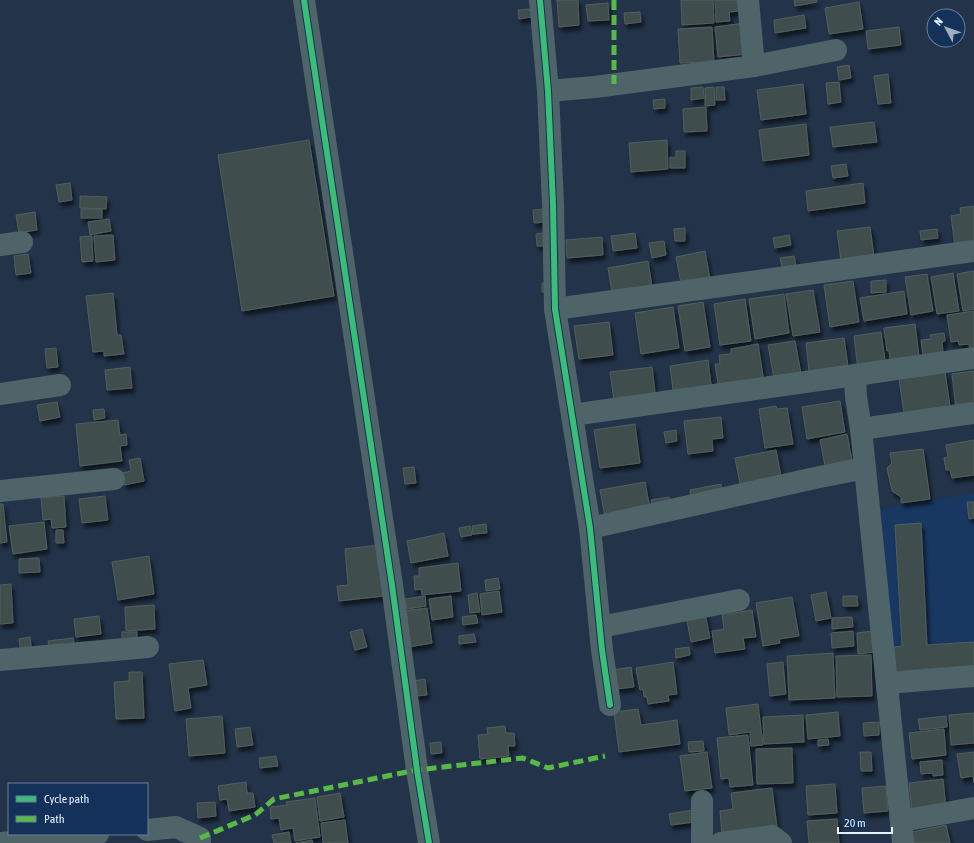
<svg xmlns="http://www.w3.org/2000/svg" width="974" height="843" font-family="'Asap Condensed',sans-serif">
<defs>
<filter id="shadow"><feDropShadow dx="2.5" dy="4.5" stdDeviation="2" flood-color="#0009"/></filter>
</defs>
<rect width="100%" height="100%" fill="#23344a"/>
<polygon fill="#183862" points="974,493 974,666 890,670 881,509"/>
<g fill="#3f4d4d" stroke="#515e5f" filter="url(#shadow)">
<polygon points="557,0 578,0 579,25 559,27"/>
<polygon points="681,0 713,0 714,23 682,25"/>
<polygon points="715,0 739,0 740,11 729,12 730,21 716,22"/>
<polygon points="794,0 817,0 817,2 795,6"/>
<polygon points="859,2 863,29 829,34 825,8"/>
<polygon points="608,3 609,20 588,21 586,5"/>
<polygon points="530,9 531,17 519,19 518,10"/>
<polygon points="640,12 641,22 625,24 624,13"/>
<polygon points="804,15 806,28 775,33 774,20"/>
<polygon points="745,23 748,54 718,57 715,27"/>
<polygon points="712,27 714,62 680,63 678,29"/>
<polygon points="899,27 901,45 868,49 866,31"/>
<polygon points="849,65 851,78 839,80 837,67"/>
<polygon points="888,74 891,103 878,104 874,76"/>
<polygon points="839,82 841,102 828,104 826,83"/>
<polygon points="803,84 806,114 761,120 757,90"/>
<polygon points="703,87 704,98 691,100 691,88"/>
<polygon points="714,87 715,105 705,106 705,88"/>
<polygon points="716,87 724,87 725,100 716,100"/>
<polygon points="665,99 665,108 654,109 653,100"/>
<polygon points="706,107 707,131 684,132 683,109"/>
<polygon points="874,122 877,142 833,147 830,127"/>
<polygon points="806,124 809,155 763,161 759,130"/>
<polygon points="309,140 334,296 242,311 218,155"/>
<polygon points="667,140 668,169 631,172 629,143"/>
<polygon points="676,151 685,151 685,168 670,168 670,157 676,158"/>
<polygon points="846,164 848,176 833,178 831,166"/>
<polygon points="70,183 72,200 59,202 56,185"/>
<polygon points="863,183 865,203 808,211 806,191"/>
<polygon points="80,196 107,197 106,209 80,208"/>
<polygon points="974,206 974,244 955,246 951,216 961,214 960,208"/>
<rect x="81" y="209" width="21" height="9"/>
<polygon points="545,209 546,222 534,223 533,210"/>
<polygon points="35,212 37,230 19,233 16,215"/>
<polygon points="109,219 111,231 90,235 88,222"/>
<polygon points="870,227 874,256 841,261 837,231"/>
<polygon points="685,228 685,241 675,241 674,229"/>
<polygon points="937,229 938,238 921,240 920,231"/>
<polygon points="544,233 544,246 537,246 536,234"/>
<polygon points="635,233 637,248 613,251 611,236"/>
<polygon points="113,235 115,260 96,262 94,236"/>
<polygon points="789,235 791,245 775,248 773,238"/>
<polygon points="92,236 93,261 82,262 80,237"/>
<polygon points="602,237 603,255 567,258 566,240"/>
<polygon points="664,241 666,255 652,258 649,243"/>
<polygon points="705,251 710,279 681,284 676,257"/>
<polygon points="28,254 31,273 16,275 14,256"/>
<polygon points="794,256 796,265 782,267 780,258"/>
<polygon points="648,261 653,293 613,299 608,268"/>
<polygon points="974,271 974,309 963,311 957,274"/>
<polygon points="953,273 959,311 937,314 931,277"/>
<polygon points="927,274 933,311 911,315 905,277"/>
<polygon points="886,280 886,292 871,293 871,281"/>
<polygon points="853,281 859,322 830,327 824,285"/>
<polygon points="551,282 551,292 542,292 542,283"/>
<polygon points="813,290 820,332 793,336 786,294"/>
<polygon points="904,291 907,314 864,321 860,298"/>
<polygon points="113,293 117,335 121,335 124,354 104,356 104,351 93,352 86,296"/>
<polygon points="784,294 789,333 755,339 749,299"/>
<polygon points="745,299 751,341 720,345 714,304"/>
<polygon points="703,302 710,347 685,351 678,306"/>
<polygon points="673,307 679,348 641,354 635,313"/>
<polygon points="974,311 974,349 970,350 969,344 959,345 958,341 951,342 947,315"/>
<polygon points="609,322 613,355 579,359 574,326"/>
<polygon points="915,324 920,364 891,367 889,350 887,351 884,328"/>
<polygon points="881,332 886,367 858,370 854,336"/>
<polygon points="944,333 945,341 942,342 944,362 924,364 921,340 931,339 930,335"/>
<polygon points="844,338 848,366 809,371 806,343"/>
<polygon points="795,341 802,379 775,384 768,345"/>
<polygon points="758,344 764,382 719,389 715,364 720,364 719,355 731,354 731,349"/>
<polygon points="56,348 58,367 47,368 45,349"/>
<polygon points="708,360 712,393 674,398 670,366"/>
<polygon points="130,367 132,388 107,390 105,370"/>
<polygon points="652,367 656,401 615,407 610,372"/>
<polygon points="974,371 974,407 956,409 952,374"/>
<polygon points="945,372 951,413 905,420 899,379"/>
<polygon points="840,401 845,432 807,439 802,407"/>
<polygon points="57,402 60,417 40,421 37,405"/>
<polygon points="776,406 777,409 787,408 793,444 765,448 759,409"/>
<polygon points="104,409 105,418 94,420 93,410"/>
<polygon points="721,417 723,438 712,439 713,451 688,454 684,421"/>
<polygon points="118,420 120,435 126,434 127,445 120,446 122,461 80,466 76,424"/>
<polygon points="635,424 640,463 600,468 594,430"/>
<polygon points="676,430 677,441 666,443 664,432"/>
<polygon points="847,434 853,466 826,471 820,440"/>
<polygon points="974,440 974,475 952,478 950,470 946,470 944,458 948,457 946,445"/>
<polygon points="923,449 930,499 901,503 901,497 892,491 887,468 892,463 890,453"/>
<polygon points="776,450 782,481 741,489 735,458"/>
<polygon points="140,458 144,481 124,485 122,473 131,471 129,460"/>
<polygon points="414,467 416,483 405,484 403,468"/>
<polygon points="645,482 651,514 606,522 600,490"/>
<polygon points="721,484 723,496 692,502 690,490"/>
<polygon points="64,496 66,527 52,528 51,519 43,520 41,498"/>
<polygon points="105,496 108,520 82,523 79,499"/>
<polygon points="669,497 671,509 654,513 651,500"/>
<polygon points="967,502 974,502 974,518 969,519"/>
<polygon points="0,504 3,504 7,542 0,543"/>
<polygon points="44,522 47,549 13,554 9,526"/>
<polygon points="921,523 927,645 974,642 974,668 896,673 894,647 902,646 895,525"/>
<polygon points="486,524 487,533 473,534 472,526"/>
<polygon points="470,526 472,535 461,537 459,528"/>
<polygon points="56,530 63,530 64,543 56,543"/>
<polygon points="444,533 448,556 411,563 407,541"/>
<polygon points="379,545 384,596 339,601 337,586 348,585 345,549"/>
<polygon points="149,556 154,594 118,600 112,562"/>
<polygon points="39,558 40,572 19,573 19,559"/>
<polygon points="458,563 461,591 422,595 421,589 415,590 414,576 419,576 419,568"/>
<polygon points="498,578 500,589 486,591 485,580"/>
<polygon points="11,584 13,623 0,624 0,585"/>
<polygon points="499,591 502,612 482,615 480,594"/>
<polygon points="826,592 831,618 816,621 811,595"/>
<polygon points="477,593 480,612 470,613 468,595"/>
<polygon points="425,596 426,606 407,609 405,599"/>
<polygon points="451,596 453,617 432,620 429,599"/>
<polygon points="843,596 857,596 858,606 843,606"/>
<polygon points="792,597 799,636 779,639 780,643 763,646 756,603"/>
<polygon points="154,605 155,629 126,631 125,607"/>
<polygon points="427,608 432,643 409,647 404,611"/>
<polygon points="752,610 756,637 743,638 745,649 715,653 712,631 724,629 722,615"/>
<polygon points="705,613 710,638 691,642 686,616"/>
<polygon points="476,615 478,623 463,625 462,617"/>
<polygon points="99,616 101,634 76,637 74,619"/>
<polygon points="852,617 853,627 832,629 832,618"/>
<polygon points="362,629 367,647 355,650 350,632"/>
<polygon points="853,631 854,646 832,648 831,633"/>
<polygon points="873,631 874,652 858,654 857,633"/>
<rect x="122" y="632" width="15" height="12"/>
<polygon points="474,634 476,642 459,644 459,636"/>
<polygon points="30,637 32,653 21,654 19,639"/>
<polygon points="73,638 75,650 50,654 48,641"/>
<polygon points="689,647 690,655 676,658 675,649"/>
<polygon points="833,653 835,698 789,700 787,656"/>
<polygon points="871,655 872,696 837,697 836,656"/>
<polygon points="203,660 207,685 188,688 191,708 175,711 169,664"/>
<polygon points="673,662 677,694 668,695 669,701 648,704 647,697 644,697 643,689 640,690 636,668"/>
<polygon points="783,662 786,694 770,696 767,664"/>
<polygon points="631,667 634,687 616,689 613,670"/>
<polygon points="129,672 142,672 144,718 116,719 114,682 129,681"/>
<polygon points="425,679 427,695 415,696 413,681"/>
<polygon points="758,704 763,745 751,746 750,732 729,735 726,708"/>
<polygon points="638,709 641,725 677,720 680,744 619,752 614,712"/>
<polygon points="838,712 840,736 808,739 806,715"/>
<polygon points="974,713 974,743 951,745 949,715"/>
<polygon points="803,715 804,742 764,744 763,717"/>
<polygon points="222,716 225,753 189,756 186,719"/>
<polygon points="946,716 947,727 920,730 918,719"/>
<polygon points="879,722 879,735 864,736 863,723"/>
<polygon points="505,726 506,733 514,733 515,746 508,746 509,756 480,759 478,735 488,734 487,728"/>
<polygon points="250,727 253,745 237,747 235,729"/>
<polygon points="944,729 946,755 912,759 909,733"/>
<polygon points="748,735 753,785 730,787 729,778 721,779 717,738"/>
<polygon points="828,739 829,745 818,746 818,740"/>
<polygon points="703,741 704,751 689,752 688,742"/>
<polygon points="441,742 442,753 431,754 430,743"/>
<polygon points="792,748 793,783 757,784 756,749"/>
<polygon points="707,752 712,788 685,791 680,756"/>
<polygon points="860,752 871,752 872,771 861,771"/>
<polygon points="974,752 974,783 973,776 961,778 957,754"/>
<polygon points="276,756 278,766 260,768 259,758"/>
<polygon points="942,760 943,775 933,776 933,773 921,774 920,762"/>
<polygon points="943,779 946,809 912,813 909,783"/>
<polygon points="246,782 247,793 253,793 255,807 229,811 227,799 220,800 218,786"/>
<polygon points="835,784 837,813 808,815 806,786"/>
<polygon points="886,786 888,811 864,813 862,788"/>
<polygon points="772,788 777,827 722,834 720,811 733,809 731,793"/>
<polygon points="340,793 344,817 320,821 317,797"/>
<polygon points="315,798 320,837 295,841 293,828 281,830 279,818 271,819 270,807 287,805 286,802"/>
<polygon points="215,802 216,816 198,818 197,803"/>
<polygon points="693,810 695,822 671,825 669,814"/>
<polygon points="837,819 839,843 809,843 807,821"/>
<polygon points="345,820 348,843 335,843 335,842 323,843 321,823"/>
<polygon points="946,825 950,843 915,843 912,832"/>
<polygon points="289,832 291,843 274,843 272,835"/>
<polygon points="312,840 313,843 296,843"/>
</g>
<g fill="none" stroke-linecap="round" stroke-linejoin="round">
<g stroke="#4e6468" stroke-width="22">
<polyline points="304,0 392,585 417,770 429,843"/>
<polyline points="540,0 548,91 553,204 555,309 590,528 602,650 610,705"/>
<polyline points="748,0 754,66"/>
<polyline points="548,91 595,87 754,66 836,50"/>
<polyline points="0,245 22,242"/>
<polyline points="555,309 974,251"/>
<polyline points="855,375 974,358"/>
<polyline points="0,394 60,385"/>
<polyline points="572,415 855,375 856,397 861,429 974,413"/>
<polyline points="861,429 903,843"/>
<polyline points="0,491 114,479"/>
<polyline points="590,528 815,478 865,468"/>
<polyline points="600,627 739,600"/>
<polyline points="0,660 148,647"/>
<polyline points="887,683 974,676"/>
<polyline points="901,821 974,808"/>
<polyline points="147,830 176,827 200,838 200,843"/>
<polyline points="0,843 98,834"/>
<polyline points="702,843 702,801"/>
<polyline points="721,843 772,836 781,843"/>
</g>
<g stroke="#58b947" stroke-width="5" stroke-dasharray="10 5" stroke-linecap="butt">
<polyline points="614,0 614,84"/>
<polyline points="200,838 255,815 274,799 417,770 523,758 548,768 605,756"/>
</g>
<defs>
<g id="cycleway">
<polyline points="304,0 392,585 417,770 429,843"/>
<polyline points="540,0 548,91 553,204 555,309 590,528 602,650 610,705"/>
</g>
</defs>
<use href="#cycleway" stroke="#143259" stroke-width="8"/>
<use href="#cycleway" stroke="#3abd76" stroke-width="6"/>
</g>
<rect x="8" y="783" width="140" height="52" fill="#143259" stroke="#687e9b"/>
<rect x="16" y="796" width="20" height="6" fill="#3abd76" stroke="#687e9b"/>
<text x="44" y="803" font-size="12" fill="#e5f0ff">Cycle path</text>
<rect x="16" y="816" width="20" height="6" fill="#58b947" stroke="#687e9b"/>
<text x="44" y="823" font-size="12" fill="#e5f0ff">Path</text>
<g transform="translate(946 28) rotate(311)"><circle r="19" fill="#143259" stroke="#687e9b"/>
<path d="M0-3L7 15L0 10L-7 15Z" fill="#a1aec0"/>
<text y="-6" font-size="11" font-weight="bold" text-anchor="middle" fill="#e5f0ff">N</text>
</g>
<path d="M838 827v6h54v-6" fill="none" stroke="#e5f0ff" stroke-width="2"/>
<text x="844" y="827" font-size="12" fill="#e5f0ff" stroke="#143259" stroke-width="3" paint-order="stroke">20 m</text>
</svg>
